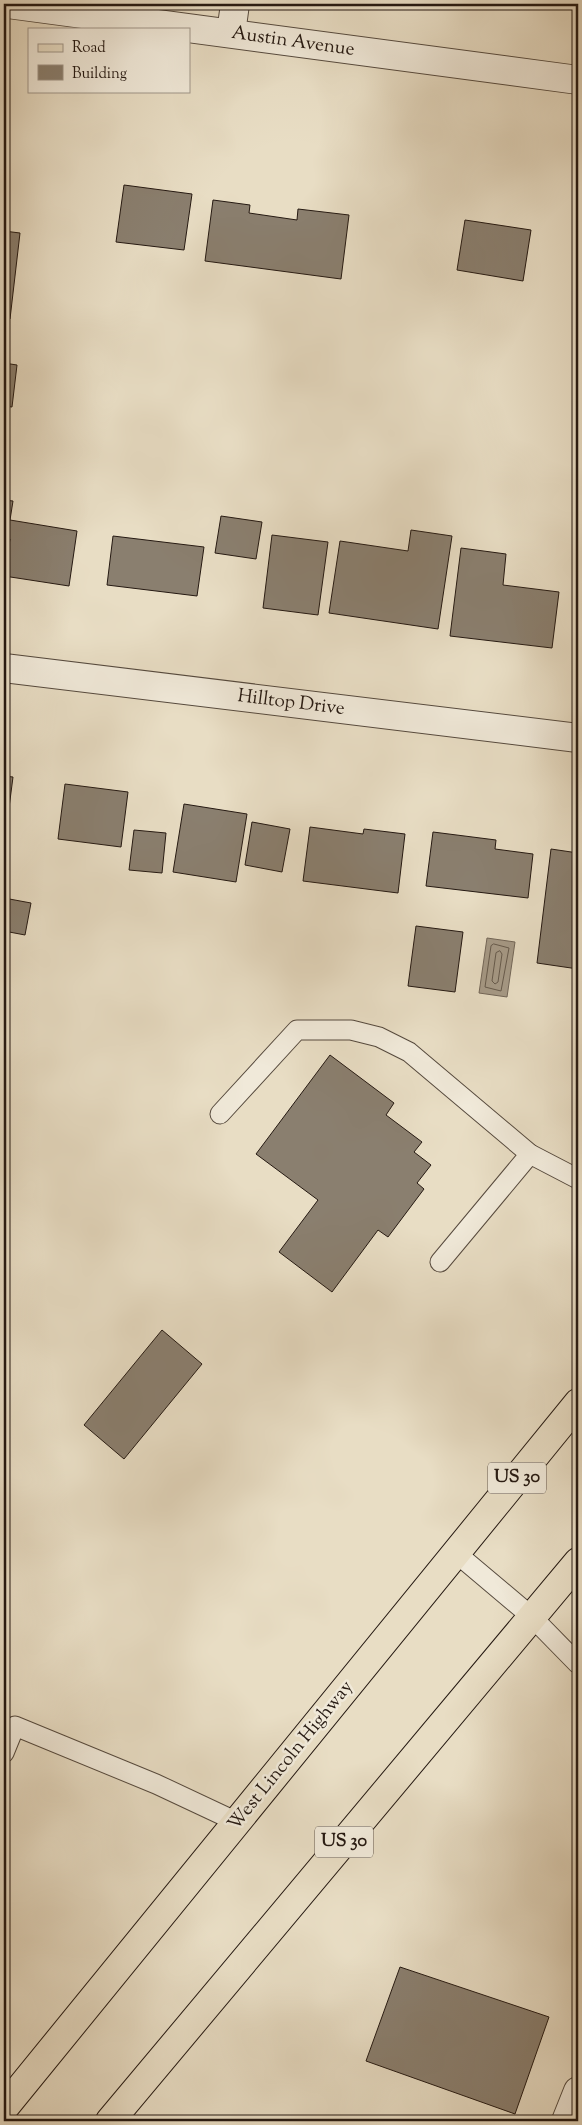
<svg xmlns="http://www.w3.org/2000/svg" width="582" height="2125" font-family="'Sorts Mill Goudy',serif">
<rect width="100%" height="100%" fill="#e8ddc4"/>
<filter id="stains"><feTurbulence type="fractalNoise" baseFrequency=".004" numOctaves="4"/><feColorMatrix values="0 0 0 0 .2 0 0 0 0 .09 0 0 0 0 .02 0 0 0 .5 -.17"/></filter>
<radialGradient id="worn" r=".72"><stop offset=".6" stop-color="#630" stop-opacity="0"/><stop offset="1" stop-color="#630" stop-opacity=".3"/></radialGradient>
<polygon fill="#a69a87" stroke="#726658" points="487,938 515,942 507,997 479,993"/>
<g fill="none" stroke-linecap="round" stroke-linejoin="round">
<g stroke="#665a4c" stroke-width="1">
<polygon points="494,944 509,948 501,991 485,987 491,946"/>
<polygon points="500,951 502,954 498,982 495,984 492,981 496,953"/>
</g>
</g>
<g fill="#8a7f6f" stroke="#251912">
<polygon points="124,185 192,194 184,250 116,242"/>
<polygon points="213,200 250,205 249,213 297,220 298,209 349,215 341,279 205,261"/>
<polygon points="465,220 531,230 523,281 457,270"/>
<polygon points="4,231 20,233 10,319 4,318"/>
<polygon points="4,363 17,365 12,407 4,406"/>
<polygon points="4,500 13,501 10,520 77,531 69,586 4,576 10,539 4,538"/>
<polygon points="221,516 262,522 256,559 215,553"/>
<polygon points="411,530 452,536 438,629 329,613 340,541 408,551"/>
<polygon points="272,535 328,542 318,615 263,608"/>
<polygon points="113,536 204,547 197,596 107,585"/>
<polygon points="461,548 506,554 503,585 559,592 552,648 450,636"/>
<polygon points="4,776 13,777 6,831 4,831"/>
<polygon points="65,784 128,792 121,847 58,839"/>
<polygon points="184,804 247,814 236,882 173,872"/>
<polygon points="252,822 290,829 282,872 245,865"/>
<polygon points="310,827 363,834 364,829 405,834 398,893 303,881"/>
<polygon points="134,830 166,833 162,873 129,870"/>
<polygon points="433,832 496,840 495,849 533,854 528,898 426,886"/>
<polygon points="551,849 578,853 578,969 537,963"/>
<polygon points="4,898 31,903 25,935 4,931"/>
<polygon points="416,926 463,932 455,992 408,986"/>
<polygon points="330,1055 394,1103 386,1115 422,1142 414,1152 431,1165 417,1183 424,1189 388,1237 378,1230 332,1292 279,1252 318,1200 256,1154"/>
<polygon points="162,1330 202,1364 124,1459 84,1425"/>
<polygon points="400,1967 549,2017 515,2114 366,2061"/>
</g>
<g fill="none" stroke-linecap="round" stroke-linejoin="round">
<defs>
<g id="service">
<polyline points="220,1114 297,1030 351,1030 379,1037 409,1052 530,1154 578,1179"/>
<polyline points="440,1262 530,1154"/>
<polyline points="456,1553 532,1617 578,1664"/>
<polyline points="4,1753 15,1726 156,1784 237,1822"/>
</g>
<g id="minor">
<polyline points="231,33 235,4"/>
<polyline points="4,668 578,738"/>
<polyline points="566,2121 578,2091"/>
</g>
<polyline id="tertiary" points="8,4 578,80"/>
<g id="primary">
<polyline points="4,2108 578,1403"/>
<polyline points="110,2121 578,1562"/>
</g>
</defs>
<use href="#service" stroke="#564a3e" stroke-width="21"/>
<use href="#minor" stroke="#564a3e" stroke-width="30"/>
<use href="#tertiary" stroke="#564a3e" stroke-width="30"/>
<use href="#primary" stroke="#251912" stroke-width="30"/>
<use href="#service" stroke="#f0e9d9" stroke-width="19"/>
<use href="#minor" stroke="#f0e9d9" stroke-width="28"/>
<use href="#tertiary" stroke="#f0e9d9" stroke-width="28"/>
<use href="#primary" stroke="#e8ddc4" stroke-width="28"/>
</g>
<g text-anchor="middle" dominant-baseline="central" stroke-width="5" stroke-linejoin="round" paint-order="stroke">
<g fill="#f0e9d9" stroke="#62574e" stroke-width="1">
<rect x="488" y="1462.5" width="58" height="31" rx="4"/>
<rect x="315" y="1826.5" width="58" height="31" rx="4"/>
</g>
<g font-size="18" font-weight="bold" fill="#251912">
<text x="517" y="1478">US 30</text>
<text x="344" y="1842">US 30</text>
</g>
<g font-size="19" fill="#251912" stroke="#f0e9d9">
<text transform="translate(293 42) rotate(8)">Austin Avenue</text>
<text transform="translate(291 703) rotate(7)">Hilltop Drive</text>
<text transform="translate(291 1756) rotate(-51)">West Lincoln Highway</text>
</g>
</g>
<rect width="582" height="2125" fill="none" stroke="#e8ddc4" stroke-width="20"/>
<rect x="5" y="5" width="572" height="2115" fill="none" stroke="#251912" stroke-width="2.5"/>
<rect x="10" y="10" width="562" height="2105" fill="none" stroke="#251912"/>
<rect x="28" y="28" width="162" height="65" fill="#f0e9d9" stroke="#9f9689"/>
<rect x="38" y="44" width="25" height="8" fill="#e8ddc4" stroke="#9f9689"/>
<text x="72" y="52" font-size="15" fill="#251912">Road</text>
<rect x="38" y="65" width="25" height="15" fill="#8a7f6f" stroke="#9f9689"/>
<text x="72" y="78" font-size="15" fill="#251912">Building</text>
<rect width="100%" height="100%" filter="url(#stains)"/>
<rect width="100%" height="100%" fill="url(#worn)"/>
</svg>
